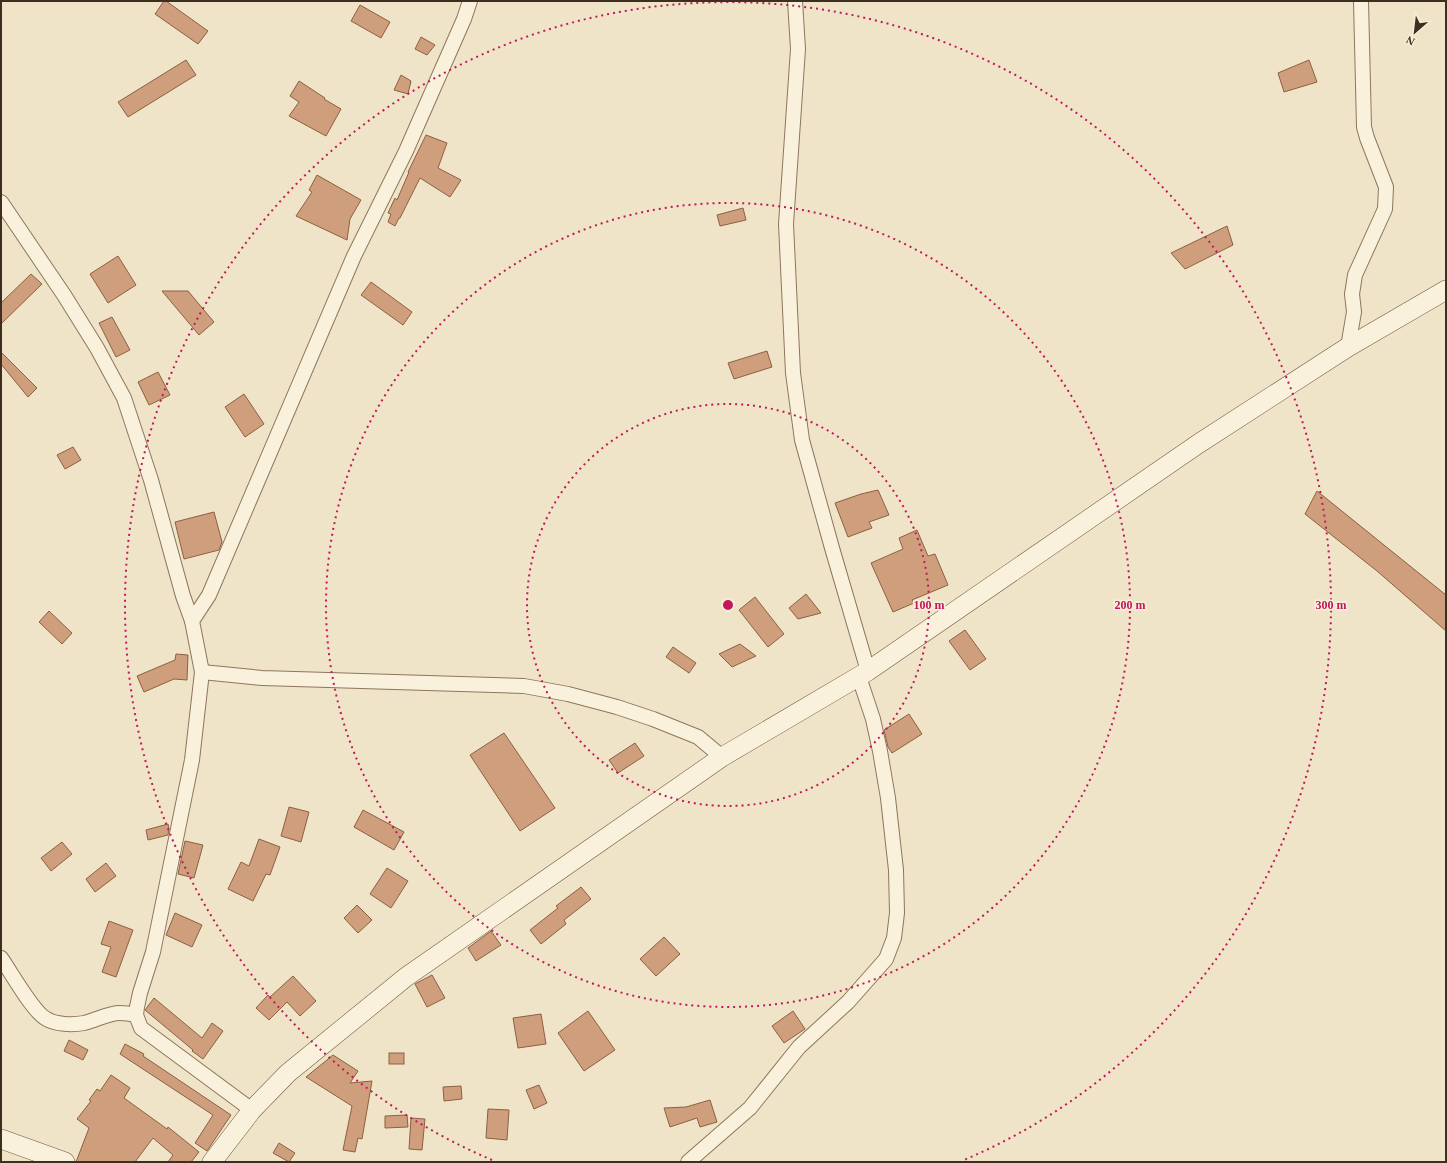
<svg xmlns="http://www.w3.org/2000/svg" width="1447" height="1163" font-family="'Times New Roman',serif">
<rect width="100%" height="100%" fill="#f0e4c8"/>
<g fill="#cf9f7d" stroke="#8d5f41">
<polygon points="164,1 166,1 208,31 198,44 155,14"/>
<polygon points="360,5 390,22 381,38 351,21"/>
<polygon points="421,37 435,45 427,55 415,49"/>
<polygon points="186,60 196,75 128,117 118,102"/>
<polygon points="1309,60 1317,82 1284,92 1278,73"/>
<polygon points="401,75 411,81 408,94 394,90"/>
<polygon points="299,81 325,98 324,99 341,109 326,136 289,116 299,102 290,96"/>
<polygon points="426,135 447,143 438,168 461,180 450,197 420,178 400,218 399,218 395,226 388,222 391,214 388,213 395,198 397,200 409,172 408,172"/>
<polygon points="317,175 361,200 350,219 347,240 296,216 312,192 309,190"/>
<polygon points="743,208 746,220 720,226 717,215"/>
<polygon points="1227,226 1233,245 1185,269 1171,253"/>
<polygon points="118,256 136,285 108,303 90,274"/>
<polygon points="31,274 42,284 1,324 1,303"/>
<polygon points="371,282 412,312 403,325 361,295"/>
<polygon points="162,291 188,291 214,322 199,335"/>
<polygon points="112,317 130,350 116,357 99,323"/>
<polygon points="767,351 772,367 734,379 728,363"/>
<polygon points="1,352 37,388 28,397 1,364"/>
<polygon points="158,372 170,395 149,405 138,382"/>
<polygon points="244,394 264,424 245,437 225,407"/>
<polygon points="73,447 81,460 65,469 57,455"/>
<polygon points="878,490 889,515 869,522 872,528 848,537 835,503 861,494"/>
<polygon points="1317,491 1446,595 1446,631 1377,571 1305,514"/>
<polygon points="214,512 222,542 219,550 184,559 175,522"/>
<polygon points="917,530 928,556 935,554 948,585 912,600 914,603 893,612 871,563 903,549 899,538"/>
<polygon points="806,594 821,613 798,619 789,608"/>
<polygon points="755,597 784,634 768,647 739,610"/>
<polygon points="49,611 72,633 62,644 39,622"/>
<polygon points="965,630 986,659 970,670 949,641"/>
<polygon points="740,644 756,656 732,667 719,654"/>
<polygon points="673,647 696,663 689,673 666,657"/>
<polygon points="176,654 188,655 187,680 174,679 144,692 137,676 175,660"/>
<polygon points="909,714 922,734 892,753 888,747 884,730"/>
<polygon points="504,733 555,808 520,831 470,755"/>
<polygon points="635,743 644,756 618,773 609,760"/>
<polygon points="289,807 309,812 301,842 281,836"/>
<polygon points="363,810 404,832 394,850 354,827"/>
<polygon points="168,824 169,829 168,835 148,840 146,830"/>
<polygon points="259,839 280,847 270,875 266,874 253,901 228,889 241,862 249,866"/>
<polygon points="185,841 203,845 194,878 178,874"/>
<polygon points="62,842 72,854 51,871 41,858"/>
<polygon points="106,863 116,876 95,892 86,879"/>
<polygon points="387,868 408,881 391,908 370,894"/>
<polygon points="581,887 591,899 564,920 566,924 541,944 530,930 558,908 556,906"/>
<polygon points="357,905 372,920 358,933 344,918"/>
<polygon points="175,913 202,925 192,947 166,935"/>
<polygon points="109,921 133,930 116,977 102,972 111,947 101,944"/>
<polygon points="491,931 501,945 476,961 468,948"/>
<polygon points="664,937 680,954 656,976 640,959"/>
<polygon points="432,975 445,998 427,1007 415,984"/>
<polygon points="293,976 316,1001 300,1016 287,1002 269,1020 256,1008 268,995 270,997"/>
<polygon points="154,998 202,1038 212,1023 223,1031 203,1059 192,1051 193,1050 145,1010"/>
<polygon points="588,1011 615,1050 584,1071 558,1033"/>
<polygon points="793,1011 805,1029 784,1043 772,1026"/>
<polygon points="541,1014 546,1044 518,1048 513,1018"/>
<polygon points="69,1040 88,1050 83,1060 64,1051"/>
<polygon points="125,1044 144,1054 143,1056 231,1115 207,1151 195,1143 213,1115 120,1054"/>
<rect x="389" y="1053" width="15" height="11"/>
<polygon points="333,1055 358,1071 350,1083 372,1081 362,1139 358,1138 355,1152 343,1150 352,1106 306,1077"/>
<polygon points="111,1075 130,1088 124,1098 167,1129 168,1127 199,1152 191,1162 168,1162 173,1155 153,1138 135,1162 76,1162 89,1128 77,1119 91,1101 89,1100 97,1089 100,1091"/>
<polygon points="539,1085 547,1103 534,1109 526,1090"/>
<polygon points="461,1086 462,1099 444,1101 443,1087"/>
<polygon points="710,1100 717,1122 700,1127 697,1118 670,1127 664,1108 686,1107"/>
<polygon points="488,1109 509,1110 507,1140 486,1138"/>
<polygon points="407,1115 408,1127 385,1128 385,1116"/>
<polygon points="411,1118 425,1119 422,1150 409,1149"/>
<polygon points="279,1143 295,1153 289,1162 273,1153"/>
</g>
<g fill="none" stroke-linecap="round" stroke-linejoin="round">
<defs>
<g id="street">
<polyline points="795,1 798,49 786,224 793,373 802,440 832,548 868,671"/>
<polyline points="1,202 64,295 97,348 124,398 151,480 183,596 192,621"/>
<polyline points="1348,347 1354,312 1352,294 1355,275 1385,209 1386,187 1367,138 1364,127 1361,1"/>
<polyline points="202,672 262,678 524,686 568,694 617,707 653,719 698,737 722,757"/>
<path d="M1,958C11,972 32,1010 45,1018C55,1025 73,1025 84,1023C97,1020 108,1013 120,1013C125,1013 131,1014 136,1015"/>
<polyline points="252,1110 141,1028 136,1015 137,1007 140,993 153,952 192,760 202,672 192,621 209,595 354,256 406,151 464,19 470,1"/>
<polyline points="688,1162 750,1108 799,1047 848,1002 886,959 894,938 897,913 896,870 888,798 880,751 873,719 859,677"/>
</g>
<g id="secondary">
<polyline points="1,1139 65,1162"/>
<polyline points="212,1162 252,1110 288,1073 406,977 722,757 868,671 1198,444 1348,347 1446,290"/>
</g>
</defs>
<use href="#street" stroke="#8d765c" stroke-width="16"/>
<use href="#secondary" stroke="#6f573f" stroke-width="20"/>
<use href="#street" stroke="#faf1dc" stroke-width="14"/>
<use href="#secondary" stroke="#faf1dc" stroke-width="19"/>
</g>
<g fill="none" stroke="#c2185b" stroke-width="2" stroke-dasharray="2 4">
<circle cx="728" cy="605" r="201"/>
<circle cx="728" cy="605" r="402"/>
<path d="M492 1160A603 603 0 1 1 964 1160"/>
</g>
<circle cx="728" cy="605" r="6" fill="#c2185b" stroke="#f7eed8" stroke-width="2"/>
<g font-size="12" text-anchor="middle" font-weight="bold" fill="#c2185b" stroke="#f7eed8" stroke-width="3.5" stroke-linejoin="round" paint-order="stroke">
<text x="929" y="609">100 m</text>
<text x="1130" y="609">200 m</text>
<text x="1331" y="609">300 m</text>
</g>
<rect width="1447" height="1163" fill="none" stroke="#3d2e20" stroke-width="4"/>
<g transform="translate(1415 32) rotate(208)" stroke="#f7eed8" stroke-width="3" paint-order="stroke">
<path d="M0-3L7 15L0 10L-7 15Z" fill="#3d2e20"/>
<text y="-6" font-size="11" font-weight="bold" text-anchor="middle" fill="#3d2e20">N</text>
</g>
</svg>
